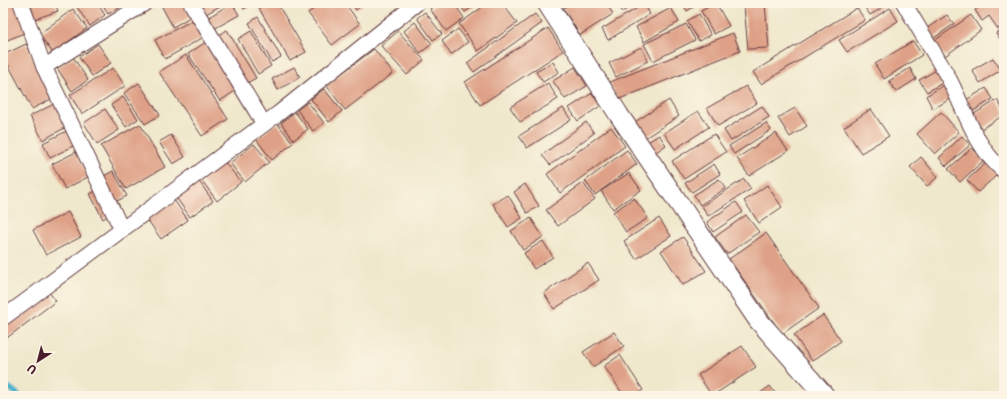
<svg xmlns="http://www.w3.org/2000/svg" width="1007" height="399" font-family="'Playpen Sans',sans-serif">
<rect width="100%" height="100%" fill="#fcf5e5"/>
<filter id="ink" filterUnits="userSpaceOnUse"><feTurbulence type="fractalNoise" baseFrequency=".025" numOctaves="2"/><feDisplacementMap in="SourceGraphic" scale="8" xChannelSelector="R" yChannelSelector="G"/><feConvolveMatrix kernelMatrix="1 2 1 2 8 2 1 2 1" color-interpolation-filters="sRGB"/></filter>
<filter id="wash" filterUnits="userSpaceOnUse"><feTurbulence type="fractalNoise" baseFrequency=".012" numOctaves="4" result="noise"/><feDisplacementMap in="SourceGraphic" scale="16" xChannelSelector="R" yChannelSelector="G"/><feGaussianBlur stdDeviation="0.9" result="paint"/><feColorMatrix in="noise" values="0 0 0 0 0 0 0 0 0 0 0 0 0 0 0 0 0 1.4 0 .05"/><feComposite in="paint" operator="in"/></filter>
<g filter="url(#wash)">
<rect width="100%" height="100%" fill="#f0e8cc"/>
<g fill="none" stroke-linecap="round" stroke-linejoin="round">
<polyline stroke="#4cb2cb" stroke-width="5.5" points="3,383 20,396"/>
</g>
<g id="blocks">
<g fill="#dea086">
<polygon points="3,3 18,3 29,31 5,41 3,35"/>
<polygon points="30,3 55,3 58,11 35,19"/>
<polygon points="74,3 97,3 105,15 90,26"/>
<polygon points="102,3 116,3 119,8 108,14"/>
<polygon points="170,3 183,3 190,17 173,27 162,7"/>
<polygon points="200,3 225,3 206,14"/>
<polygon points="232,3 239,15 210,31 204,20"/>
<polygon points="240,3 255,3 244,9"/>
<polygon points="261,3 277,3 306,52 290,61 257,5"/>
<polygon points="322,3 345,3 360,24 332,45 308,13"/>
<polygon points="351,3 365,3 356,10"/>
<polygon points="438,3 454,3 464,18 446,31 430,9"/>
<polygon points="458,3 475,3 476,5 465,12"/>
<polygon points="488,3 502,3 517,23 478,51 459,24"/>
<polygon points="572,3 606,3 613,14 580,35 563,8"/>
<polygon points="616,3 633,3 634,5 622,12"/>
<polygon points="682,3 701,3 687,11"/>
<polygon points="716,3 729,26 714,34 701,11"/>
<polygon points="869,3 890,3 870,15 864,6"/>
<polygon points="986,3 1004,3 1004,25 998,29 989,16 982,21 975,10"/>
<polygon points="644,4 650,14 608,40 602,29"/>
<polygon points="765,4 769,48 748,49 744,6"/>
<polygon points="671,8 679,22 644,42 636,27"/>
<polygon points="857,8 865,20 761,84 753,72"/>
<polygon points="890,8 898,21 847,52 839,40"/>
<polygon points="73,9 87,28 53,53 39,34"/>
<polygon points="425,12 442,34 433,40 417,18"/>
<polygon points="535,14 542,23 474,72 467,63"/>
<polygon points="699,14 711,35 699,41 687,21"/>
<polygon points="947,15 954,24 934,38 927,28"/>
<polygon points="971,15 981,30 945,56 934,41"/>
<polygon points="258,17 281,57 272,62 249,23"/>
<polygon points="195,19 204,37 165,59 155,40"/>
<polygon points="415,22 432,44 420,53 404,31"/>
<polygon points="686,24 695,40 653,61 644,44"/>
<polygon points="548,28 563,51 480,105 465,82"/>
<polygon points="1004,28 1004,45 996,33"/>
<polygon points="458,29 468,42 451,55 442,41"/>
<polygon points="227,30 256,78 243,85 215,37"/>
<polygon points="251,31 271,66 258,74 238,39"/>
<polygon points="398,31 424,60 407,75 381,46"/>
<polygon points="733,33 740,51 617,100 610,82"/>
<polygon points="913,41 922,55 884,79 875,64"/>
<polygon points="206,42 238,89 220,101 188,54"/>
<polygon points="26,44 55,97 32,109 3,55"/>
<polygon points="98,44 111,63 92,76 79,57"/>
<polygon points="641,47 648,61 616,77 609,63"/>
<polygon points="374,49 393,73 345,110 326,85"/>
<polygon points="186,55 228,119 202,136 159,72"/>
<polygon points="73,57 88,80 72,91 57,68"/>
<polygon points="993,58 1001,70 980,83 972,70"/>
<polygon points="553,62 559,72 543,82 536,72"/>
<polygon points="294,67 300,77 278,90 272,79"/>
<polygon points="575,67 587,86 565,99 553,81"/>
<polygon points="113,68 125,86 82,114 70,95"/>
<polygon points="910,68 916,79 896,92 889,81"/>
<polygon points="940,68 947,80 927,92 919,80"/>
<polygon points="139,83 160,115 145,124 124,93"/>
<polygon points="548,83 558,99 520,122 510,107"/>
<polygon points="944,85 952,98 933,109 926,96"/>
<polygon points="746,86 757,103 718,126 707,108"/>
<polygon points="986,88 993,99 973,111 966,100"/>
<polygon points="324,89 342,111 329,122 311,99"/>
<polygon points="592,93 600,106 578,121 569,108"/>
<polygon points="123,97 138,119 126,127 111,105"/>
<polygon points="669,100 679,116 645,138 635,122"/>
<polygon points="997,100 1004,111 1004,115 978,131 969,117"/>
<polygon points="308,102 324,123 313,131 297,110"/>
<polygon points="56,103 68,126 43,140 30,116"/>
<polygon points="762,106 769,117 731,141 724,130"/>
<polygon points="563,108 571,120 527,148 519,136"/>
<polygon points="795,108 807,126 790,137 778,118"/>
<polygon points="105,109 119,130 97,144 84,123"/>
<polygon points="871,109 889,136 861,153 844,127"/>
<polygon points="698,111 709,127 675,149 664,133"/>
<polygon points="295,112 308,129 294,140 281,123"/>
<polygon points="941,112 959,132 935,154 917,134"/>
<polygon points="586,122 594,133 550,165 542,155"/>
<polygon points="277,123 293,143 272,160 256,139"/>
<polygon points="766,123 771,130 734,154 729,146"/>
<polygon points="140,124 165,167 126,189 101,146"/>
<polygon points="611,127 625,146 560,193 547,174"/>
<polygon points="69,130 77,144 50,158 43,143"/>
<polygon points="776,133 788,151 749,176 737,158"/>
<polygon points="714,134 726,152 684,179 672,161"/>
<polygon points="171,135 185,157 173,164 159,142"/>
<polygon points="659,135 666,145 655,153 648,142"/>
<polygon points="962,136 970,145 946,166 939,158"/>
<polygon points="254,144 269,162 245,182 230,163"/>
<polygon points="972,148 984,160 960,182 948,169"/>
<polygon points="627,150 637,164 595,195 585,181"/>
<polygon points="76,152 88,177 65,189 52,164"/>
<polygon points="921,157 938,177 927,186 910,167"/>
<polygon points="222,159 241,182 217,201 199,177"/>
<polygon points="987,162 998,174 978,192 967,180"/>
<polygon points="714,164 720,174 692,192 685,183"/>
<polygon points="113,171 127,196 115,202 102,177"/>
<polygon points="629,173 641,190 613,209 601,191"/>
<polygon points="719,179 726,188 700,205 694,195"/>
<polygon points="744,179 751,189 708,216 702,206"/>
<polygon points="198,180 213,201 190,217 175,196"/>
<polygon points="583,183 595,199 558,226 546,210"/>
<polygon points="525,184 539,206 527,213 514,192"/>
<polygon points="767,185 782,207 759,223 744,201"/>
<polygon points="96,191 109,215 103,219 90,194"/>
<polygon points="508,195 522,218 508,227 493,204"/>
<polygon points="634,198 648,218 626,232 613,212"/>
<polygon points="174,200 188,220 161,239 147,219"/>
<polygon points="736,202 743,212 713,232 707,222"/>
<polygon points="68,212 81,237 46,255 33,230"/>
<polygon points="746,215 759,232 727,254 715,237"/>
<polygon points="531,218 543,237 523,250 511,231"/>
<polygon points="659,218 671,236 636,259 624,241"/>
<polygon points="766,233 819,308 782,334 729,259"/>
<polygon points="683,237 706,271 683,285 661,251"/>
<polygon points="543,241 553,257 534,269 524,253"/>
<polygon points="588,263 599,280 554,309 544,293"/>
<polygon points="47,290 56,301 8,337 3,330 3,323"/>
<polygon points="823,315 841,341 812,361 794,335"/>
<polygon points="614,332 624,346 593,367 583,352"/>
<polygon points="742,346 756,367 712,396 698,375"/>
<polygon points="620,355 643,390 634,396 624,396 604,366"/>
<polygon points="770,386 777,396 756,396"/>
</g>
</g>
</g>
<g filter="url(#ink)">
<use href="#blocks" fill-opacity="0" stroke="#633d43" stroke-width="1"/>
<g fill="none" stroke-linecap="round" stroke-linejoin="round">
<defs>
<g id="minor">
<polyline points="21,3 44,67"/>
<polyline points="191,3 264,124"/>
<path d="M904,3C918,28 934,52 948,77C965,109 975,148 1004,171"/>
<polyline points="122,230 44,67 145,3"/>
<polyline points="3,318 279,113 417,3"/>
</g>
<polyline id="tertiary" points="547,3 619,115 758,320 825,396"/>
</defs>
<use href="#minor" stroke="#633d43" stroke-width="17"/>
<use href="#tertiary" stroke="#633d43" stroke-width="21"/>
<use href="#minor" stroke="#fff" stroke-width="15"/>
<use href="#tertiary" stroke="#fff" stroke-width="19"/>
</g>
</g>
<rect width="1007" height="399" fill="none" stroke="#fcf5e5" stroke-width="16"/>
<g transform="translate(38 361) rotate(216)" stroke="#fcf5e5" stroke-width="3" paint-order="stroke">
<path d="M0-3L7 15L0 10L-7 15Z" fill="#4a1f2b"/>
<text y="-6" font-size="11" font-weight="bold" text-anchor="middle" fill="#4a1f2b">U</text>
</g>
</svg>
